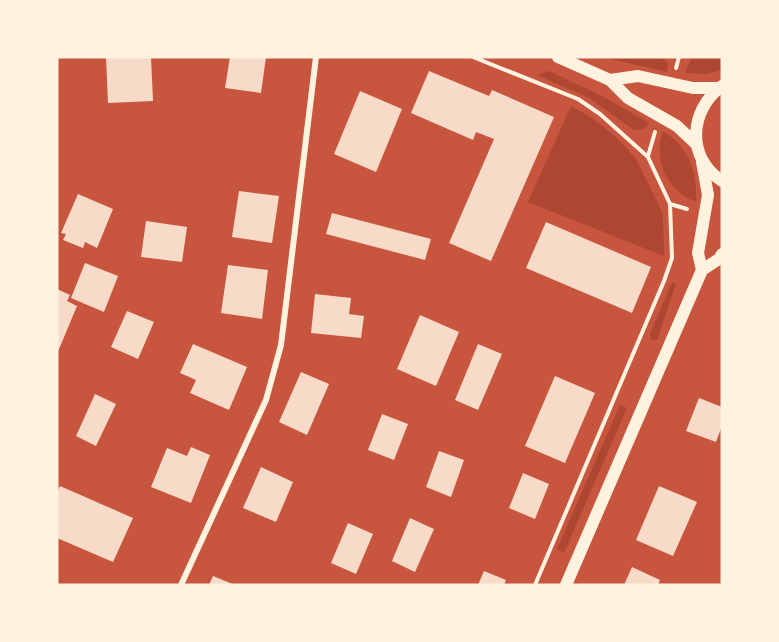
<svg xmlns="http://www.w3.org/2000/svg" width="779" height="642" font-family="Arial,sans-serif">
<rect width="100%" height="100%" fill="#c8553d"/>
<g fill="#ae4732">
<polygon points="602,57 662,57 668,63 667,72"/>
<polygon points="692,57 722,57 722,70 706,74 685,73"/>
<polygon points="549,71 604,97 649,123 644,129 634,130 589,98 537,75"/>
<polygon points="571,106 592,118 617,138 636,159 663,214 664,256 528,202"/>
<path d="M663,131C690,149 697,170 696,202C667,191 653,160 663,131Z"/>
<polygon points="672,282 676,284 657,340 651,340 650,334"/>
<polygon points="620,405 627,408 564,553 557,549"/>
</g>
<g fill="#f7dbc8">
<polygon points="106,57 151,57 153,101 108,103"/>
<polygon points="230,57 266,57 261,93 225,88"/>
<polygon points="429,71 489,96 492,90 554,117 491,261 449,243 494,139 476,132 473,140 411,113"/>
<polygon points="360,91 402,109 376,172 334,154"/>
<polygon points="239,191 279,196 272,243 232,237"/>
<polygon points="78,194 113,209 97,248 85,242 83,248 63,240 66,234 61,233"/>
<polygon points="332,213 431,239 425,260 326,234"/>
<polygon points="146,221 187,227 182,262 141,257"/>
<polygon points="546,222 651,267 632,313 526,268"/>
<polygon points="85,263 118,276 104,312 71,298"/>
<polygon points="228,265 268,270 262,319 221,313"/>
<polygon points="57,289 70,295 67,301 77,306 57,354"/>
<polygon points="315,294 351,298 349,314 364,316 361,338 311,333"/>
<polygon points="127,311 154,322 138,359 111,347"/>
<polygon points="420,315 459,332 436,386 397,369"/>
<polygon points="193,344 247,367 229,410 190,393 196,380 180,373"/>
<polygon points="478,344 502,354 478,410 455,400"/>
<polygon points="301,372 329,384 307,435 279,422"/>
<polygon points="555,376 595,393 565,463 525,446"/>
<polygon points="95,394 116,404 96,446 76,436"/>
<polygon points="699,398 722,407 722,426 716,442 686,431"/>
<polygon points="382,414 408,424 394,460 368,450"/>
<polygon points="191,447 210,455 191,503 151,487 167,448 187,456"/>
<polygon points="439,451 464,460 451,497 426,487"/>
<polygon points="261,467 293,482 276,522 243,508"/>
<polygon points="523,473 549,484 535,519 509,508"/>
<polygon points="60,486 133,518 113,562 57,538 57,493"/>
<polygon points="659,486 697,502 673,556 636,540"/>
<polygon points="410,518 434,529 415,572 392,561"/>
<polygon points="348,523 373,534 356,574 331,563"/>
<polygon points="632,567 660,580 658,585 624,585"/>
<polygon points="484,571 506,580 504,585 478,585"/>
<polygon points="213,576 235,585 209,585"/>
</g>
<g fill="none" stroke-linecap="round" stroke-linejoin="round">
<g stroke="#fff3e0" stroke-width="4">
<polyline points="473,57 578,99 600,114 648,157 670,204 672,258 664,281 535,585"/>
<polyline points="676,68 679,57"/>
<polyline points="648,156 655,132"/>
<polyline points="670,204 687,209"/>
</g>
<polyline stroke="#fff3e0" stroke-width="6" points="181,585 266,400 281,345 316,57"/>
<g stroke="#fff3e0" stroke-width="12">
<polyline points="558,57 610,80 628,98 677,126 696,144"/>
<polyline points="610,80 638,76 693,88 720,88"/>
<path d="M722,86C689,110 686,158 722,181"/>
<polyline points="702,270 698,253 708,195 702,162"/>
<polyline points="566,585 702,270 719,259 722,254"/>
</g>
</g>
<rect width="779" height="642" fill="none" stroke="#fff3e0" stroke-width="117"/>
</svg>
